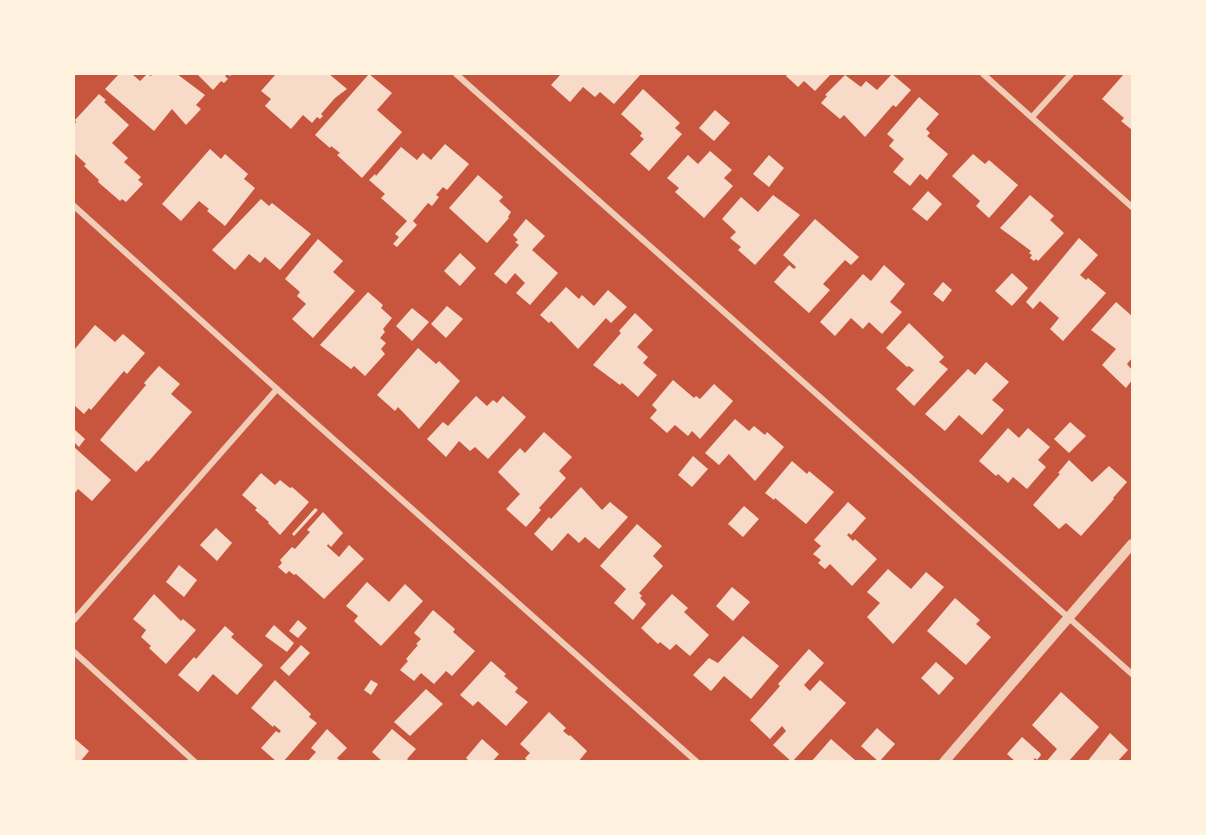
<svg xmlns="http://www.w3.org/2000/svg" width="1206" height="835" font-family="Montserrat,sans-serif">
<rect width="100%" height="100%" fill="#c8553d"/>
<g fill="#f7dbc8">
<polygon points="119,74 132,74 140,81 147,74 151,76 153,74 177,74 205,95 196,105 201,109 186,125 172,109 154,131 105,89"/>
<polygon points="197,74 232,74 230,76 227,74 225,76 228,79 224,83 221,81 213,90"/>
<polygon points="276,74 325,74 327,75 329,74 347,89 335,98 321,114 323,116 320,119 317,117 312,123 303,115 291,129 265,106 271,99 261,91"/>
<polygon points="369,74 392,93 377,110 402,132 362,178 337,155 340,153 331,146 330,148 315,135"/>
<polygon points="561,74 641,74 614,104 600,92 595,97 583,87 570,102 551,85"/>
<polygon points="788,74 831,74 815,91 804,81 798,87 786,76"/>
<polygon points="892,74 911,90 896,107 893,105 865,137 844,115 840,119 821,103 827,96 825,95 845,75 861,87 866,81 877,90"/>
<polygon points="1124,74 1132,74 1132,130 1121,121 1124,118 1102,99"/>
<polygon points="643,89 680,123 675,128 682,134 649,171 630,154 644,139 640,136 642,133 621,114"/>
<polygon points="99,94 106,100 104,102 129,125 112,143 128,158 124,162 141,177 138,180 143,184 126,202 122,199 120,201 98,182 99,180 84,166 86,164 74,153 74,125 76,122 75,120"/>
<polygon points="919,97 939,114 926,129 930,133 927,136 948,154 927,180 920,174 910,186 893,172 904,159 889,146 894,140 887,134"/>
<polygon points="715,110 730,123 714,141 699,128"/>
<polygon points="445,144 469,164 447,190 443,187 436,195 439,197 432,206 428,203 413,221 417,225 397,247 393,244 399,237 395,234 407,221 381,198 385,194 369,180 375,174 376,176 401,147 417,160 423,153 431,160"/>
<polygon points="210,149 221,159 225,154 248,174 244,179 255,188 225,226 207,211 209,209 199,201 181,221 162,204"/>
<polygon points="710,151 732,170 724,178 733,186 704,218 675,192 679,188 667,178 688,155 698,164"/>
<polygon points="973,154 985,164 989,160 1018,185 989,218 976,206 980,201 952,176"/>
<polygon points="769,155 784,168 769,187 753,174"/>
<polygon points="478,175 503,197 499,201 511,212 508,217 509,218 487,243 449,208"/>
<polygon points="928,191 942,204 927,221 912,209"/>
<polygon points="773,195 800,215 755,265 738,250 741,247 730,238 736,232 722,219 741,197 758,212"/>
<polygon points="1030,195 1054,216 1050,220 1064,233 1038,261 1036,259 1034,261 1030,258 1032,255 1029,253 1031,251 1000,228"/>
<polygon points="261,199 269,206 272,203 311,234 280,270 265,257 260,263 249,254 235,270 212,250"/>
<polygon points="526,219 545,236 532,250 558,273 530,305 516,293 525,283 515,273 506,284 494,274 519,245 515,242 518,240 513,235"/>
<polygon points="815,219 859,257 851,265 845,260 823,284 830,290 809,313 774,282 789,265 794,269 796,267 783,255"/>
<polygon points="1079,238 1098,255 1080,275 1086,280 1088,278 1106,293 1063,341 1050,329 1059,318 1040,301 1033,309 1026,302"/>
<polygon points="318,239 343,261 333,272 355,291 313,338 292,319 306,304 297,296 300,292 285,279"/>
<polygon points="460,253 476,268 460,286 444,271"/>
<polygon points="884,265 905,284 890,302 902,312 882,334 869,322 863,329 851,318 835,336 820,322 863,274 871,281"/>
<polygon points="1012,273 1028,288 1012,306 995,291"/>
<polygon points="943,282 952,290 943,302 933,294"/>
<polygon points="566,287 579,299 582,295 594,306 608,290 627,307 611,323 606,318 578,349 551,321 549,323 540,315"/>
<polygon points="368,292 383,305 381,308 392,318 383,329 385,332 380,338 386,343 381,349 385,354 365,376 354,366 351,369 320,345"/>
<polygon points="1116,302 1132,316 1132,358 1127,364 1132,370 1132,380 1126,388 1102,365 1116,349 1091,330"/>
<polygon points="447,306 463,319 446,338 431,324"/>
<polygon points="412,308 429,322 412,341 396,326"/>
<polygon points="635,313 653,330 637,347 648,357 643,363 657,375 638,397 622,383 620,385 593,365 621,333 619,331"/>
<polygon points="909,323 944,357 939,362 948,369 914,406 896,389 914,370 909,366 907,367 886,348"/>
<polygon points="95,325 115,342 123,334 145,353 127,374 124,371 91,410 89,408 84,414 74,405 74,350"/>
<polygon points="418,348 436,364 439,361 460,381 419,429 398,407 395,411 377,395"/>
<polygon points="986,362 1009,382 992,400 1004,410 982,435 959,415 945,431 925,414 968,369 975,375"/>
<polygon points="159,366 180,384 171,394 192,412 148,462 147,460 136,472 100,440 146,385 144,383"/>
<polygon points="673,380 694,398 696,396 700,399 714,384 733,401 700,439 692,431 688,436 675,425 667,433 650,418 657,410 652,405"/>
<polygon points="476,396 487,406 493,400 497,403 503,396 526,417 488,459 475,447 470,451 459,441 446,457 427,439 443,422 448,426"/>
<polygon points="735,419 749,431 754,426 765,435 767,432 784,447 755,481 729,454 719,465 705,453"/>
<polygon points="1070,422 1086,436 1069,453 1054,439"/>
<polygon points="1008,428 1019,438 1028,428 1050,447 1038,460 1046,467 1027,489 1013,477 1008,483 998,474 996,476 979,461"/>
<polygon points="74,429 85,439 79,447 74,442"/>
<polygon points="544,432 572,457 559,471 566,478 539,508 541,510 526,527 506,509 520,494 498,472 520,448 525,453"/>
<polygon points="74,447 111,480 92,501 78,489 74,494"/>
<polygon points="693,456 708,469 692,487 678,475"/>
<polygon points="1069,460 1092,482 1109,466 1127,482 1113,498 1114,499 1081,536 1066,523 1059,529 1033,505 1060,474 1058,473"/>
<polygon points="792,461 807,474 809,471 834,492 806,524 775,498 774,500 765,493"/>
<polygon points="261,473 275,485 280,480 290,488 292,487 309,502 280,535 268,523 269,522 255,510 257,508 242,495"/>
<polygon points="581,487 602,510 610,502 628,517 599,549 585,537 579,543 568,533 552,551 534,534 549,517 551,519"/>
<polygon points="848,502 866,518 851,535 849,533 847,535 853,541 855,539 877,559 852,586 830,564 825,569 818,563 821,560 813,554 821,546 814,540"/>
<polygon points="744,506 759,519 743,537 728,524"/>
<polygon points="315,508 318,510 294,536 292,534"/>
<polygon points="323,512 343,533 331,547 328,544 327,546 339,557 349,545 364,559 324,599 296,574 294,575 289,571 286,574 278,567 282,563 280,560 292,547 295,549 310,532 307,530"/>
<polygon points="637,524 662,546 653,556 663,566 639,593 642,596 640,598 646,604 633,620 614,603 626,589 600,566"/>
<polygon points="216,528 232,543 217,561 200,545"/>
<polygon points="179,565 197,580 184,597 166,582"/>
<polygon points="888,569 911,589 926,572 944,587 893,644 867,617 880,603 867,592"/>
<polygon points="367,582 389,602 405,584 423,601 381,646 354,621 358,616 346,606"/>
<polygon points="732,587 750,602 733,621 716,606"/>
<polygon points="154,594 181,621 183,619 196,630 166,664 149,648 151,646 141,637 146,630 133,619"/>
<polygon points="672,594 688,608 684,612 709,635 690,656 676,644 670,650 660,642 658,644 641,628"/>
<polygon points="955,598 980,620 976,624 991,637 966,665 927,631"/>
<polygon points="433,610 455,629 453,632 475,651 452,676 446,671 434,684 421,673 414,681 400,670 408,661 406,659 418,645 416,644 421,639 414,633"/>
<polygon points="298,620 307,628 298,638 289,631"/>
<polygon points="274,625 294,643 287,652 265,636"/>
<polygon points="225,626 234,634 231,637 263,665 237,695 213,674 198,692 178,675 194,657 196,659"/>
<polygon points="743,636 779,666 751,699 724,676 711,691 693,675 709,658 718,663"/>
<polygon points="301,645 310,653 289,676 280,668"/>
<polygon points="809,649 824,663 804,685 810,691 820,680 846,703 792,762 773,745 786,731 782,726 770,739 750,720 780,686 778,684"/>
<polygon points="491,661 506,674 504,676 518,688 515,692 528,702 506,726 478,701 473,706 460,695"/>
<polygon points="936,662 954,678 939,695 921,678"/>
<polygon points="275,680 311,714 309,717 317,723 283,762 277,762 261,748 276,731 279,733 281,731 274,725 273,727 251,708"/>
<polygon points="371,680 378,684 371,695 364,690"/>
<polygon points="426,689 443,704 410,736 394,722"/>
<polygon points="1061,692 1099,727 1068,762 1046,762 1057,749 1032,725"/>
<polygon points="549,712 566,728 563,731 569,736 570,735 587,751 578,762 528,762 525,758 530,753 520,744"/>
<polygon points="877,728 895,744 879,762 861,746"/>
<polygon points="327,729 347,748 337,758 341,762 307,762 316,752 311,748"/>
<polygon points="392,729 416,749 407,759 410,762 383,762 372,752"/>
<polygon points="1110,733 1128,750 1117,762 1087,762"/>
<polygon points="1022,737 1040,753 1041,755 1037,760 1035,758 1032,762 1016,762 1007,754"/>
<polygon points="74,738 89,751 80,762 74,762"/>
<polygon points="482,739 499,754 492,762 470,762 466,758"/>
<polygon points="831,739 855,760 854,762 811,762"/>
</g>
<g fill="none" stroke-linecap="round" stroke-linejoin="round">
<g stroke="#f1ccb7" stroke-width="6">
<polyline points="456,74 1132,674"/>
<polyline points="983,74 1132,207"/>
<polyline points="1032,117 1071,74"/>
<polyline points="74,206 277,389 697,762"/>
<polyline points="74,620 277,389"/>
<polyline points="74,652 195,762"/>
</g>
<polyline stroke="#f1ccb7" stroke-width="10" points="944,762 1132,544"/>
</g>
<rect width="1206" height="835" fill="none" stroke="#fff3e0" stroke-width="150"/>
</svg>
